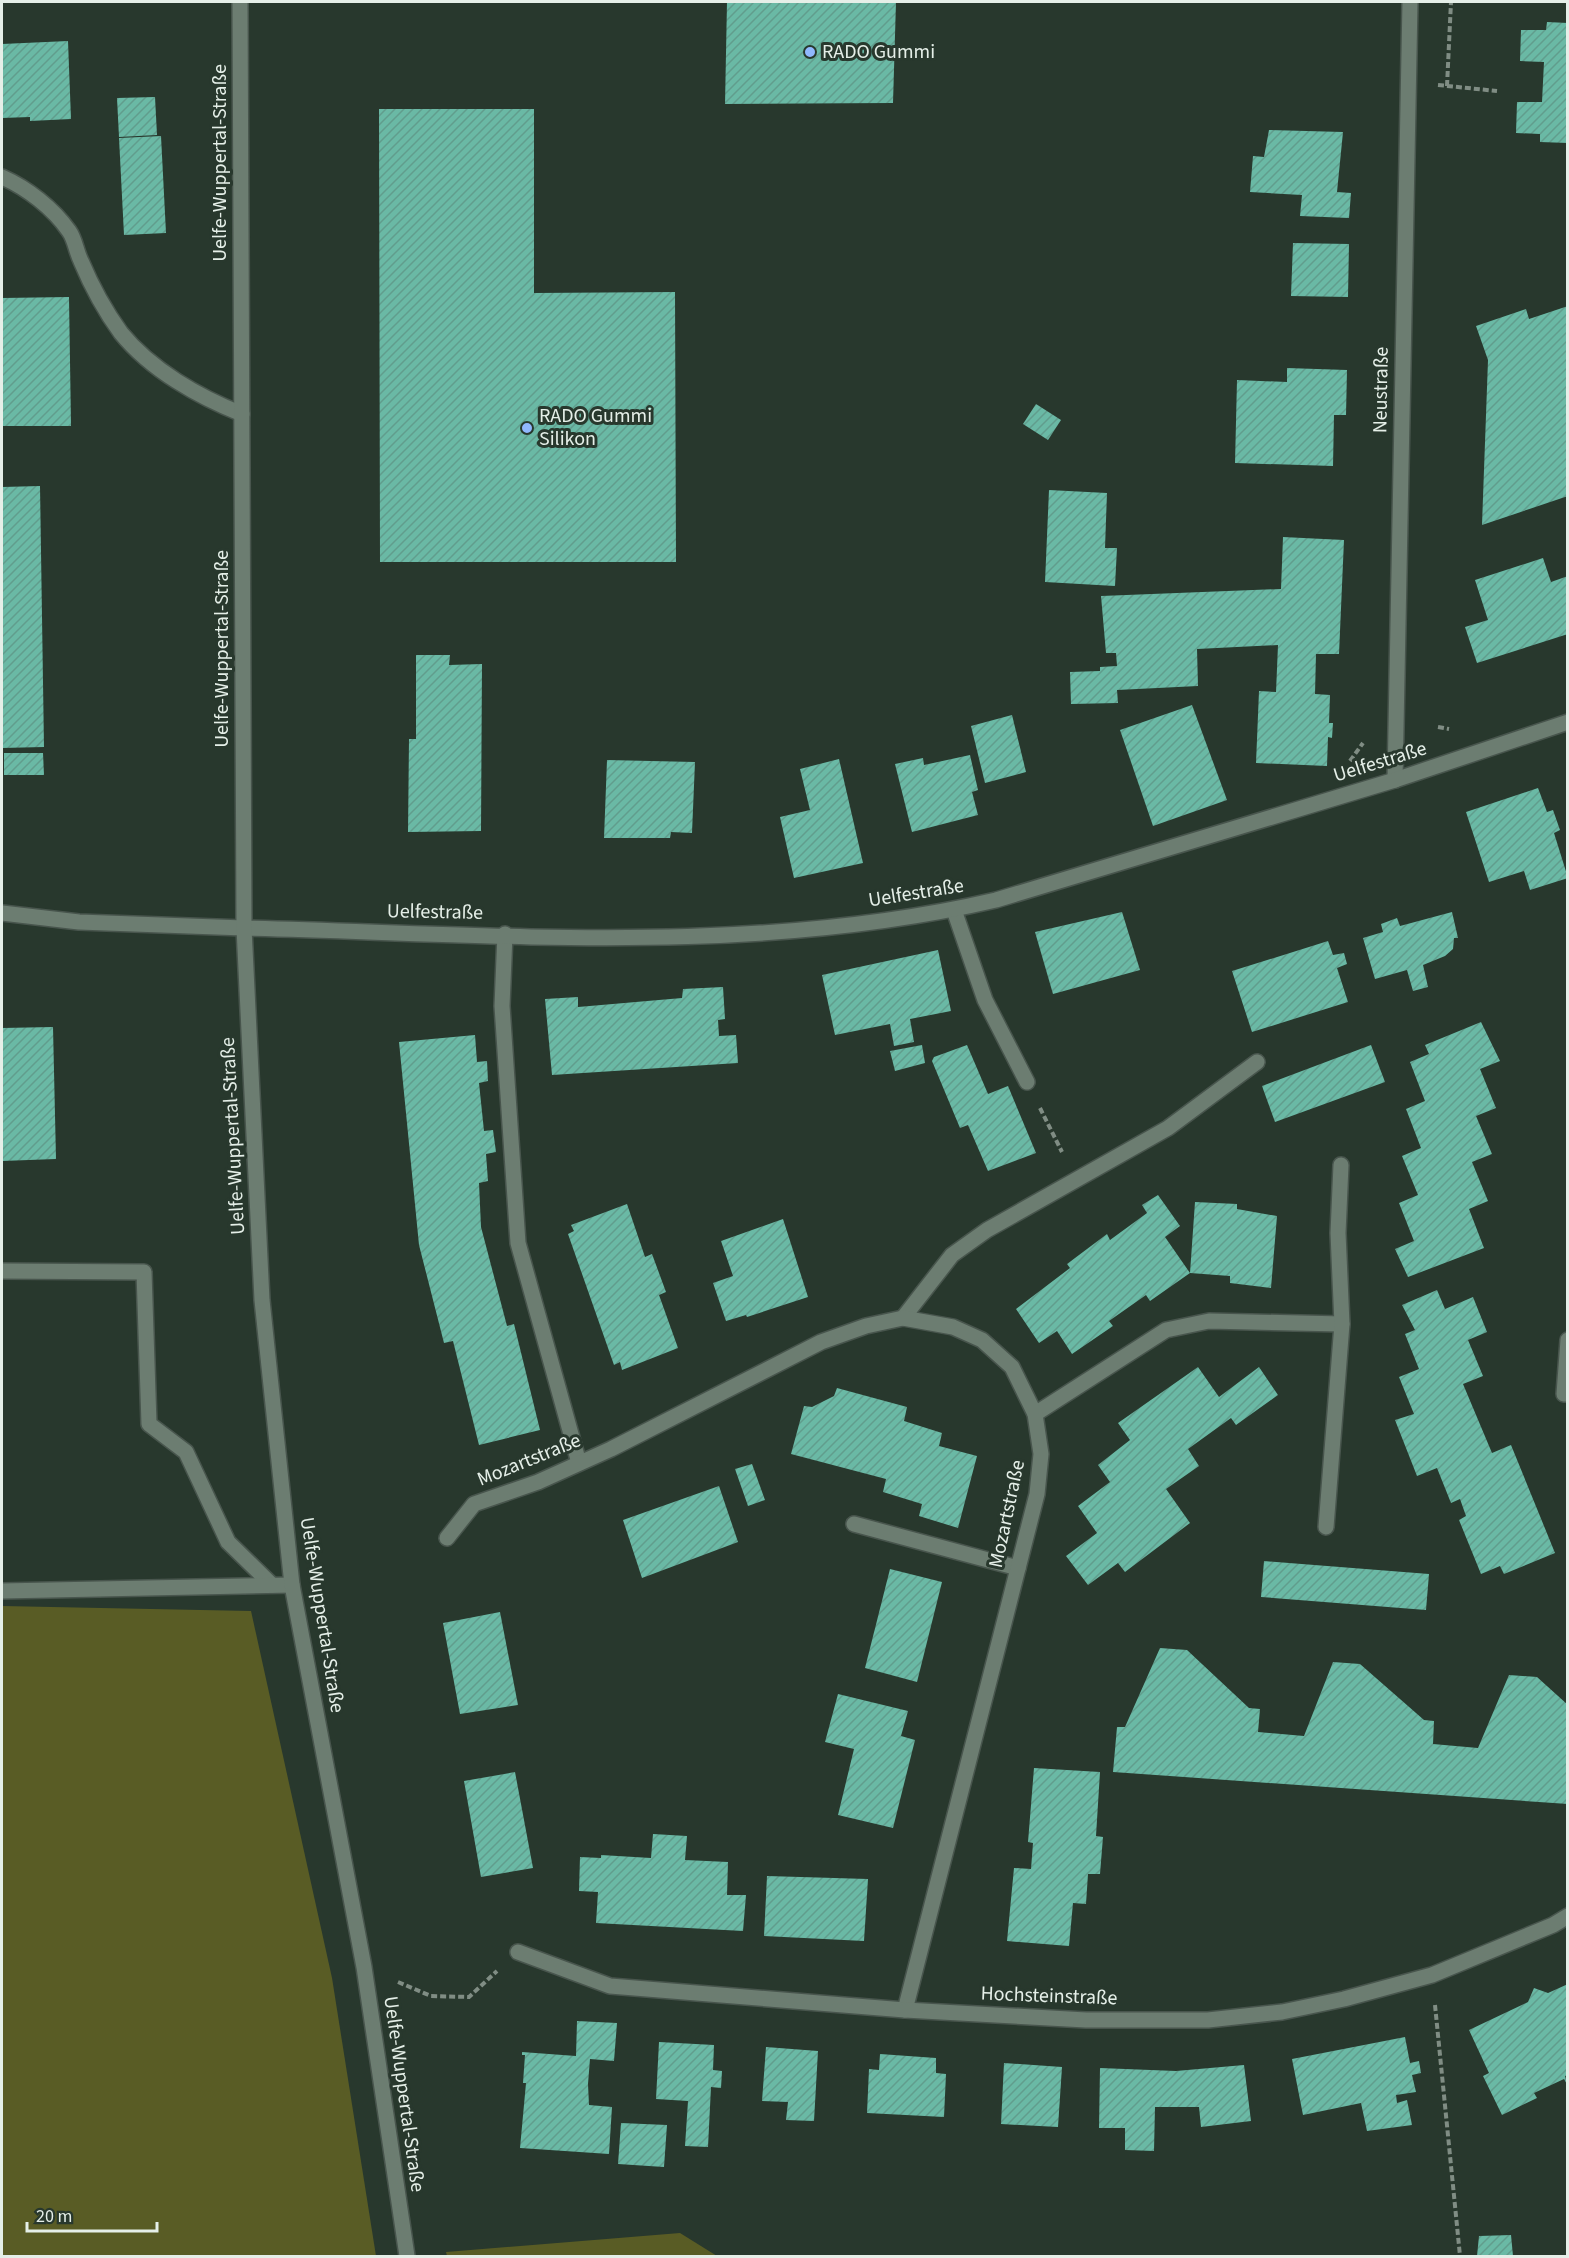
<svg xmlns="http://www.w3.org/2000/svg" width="1569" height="2258" font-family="'Source Sans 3',sans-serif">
<defs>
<pattern id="building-hatch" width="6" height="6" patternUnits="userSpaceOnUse" patternTransform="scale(1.5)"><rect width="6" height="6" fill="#6ab9a5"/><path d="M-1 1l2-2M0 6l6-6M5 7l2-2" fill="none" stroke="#619d8d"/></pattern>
</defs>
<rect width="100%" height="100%" fill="#28382d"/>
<g fill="#595c25">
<polygon points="2,1606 251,1611 332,1978 376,2256 2,2256"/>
<polygon points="680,2233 717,2256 447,2256 446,2252"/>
</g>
<g fill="url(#building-hatch)">
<polygon points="727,2 896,2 893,103 725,104"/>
<polygon points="1547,22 1568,23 1568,143 1540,142 1540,134 1516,133 1517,102 1542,102 1544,62 1520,61 1521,30 1546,30"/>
<polygon points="68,41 71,119 30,121 30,117 2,118 2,44"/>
<polygon points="155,97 157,135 119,137 117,98"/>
<polygon points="379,109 534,109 534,293 675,292 676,562 380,562"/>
<polygon points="1269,130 1343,132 1337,192 1351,193 1349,218 1300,216 1302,195 1250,192 1253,156 1264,157"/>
<polygon points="161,136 166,233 124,235 119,138"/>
<polygon points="1293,243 1349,244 1348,297 1291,296"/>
<polygon points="69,297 71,426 2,426 2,298"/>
<polygon points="1568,306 1568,496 1482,525 1488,360 1476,326 1526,309 1529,319"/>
<polygon points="1287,368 1347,370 1346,415 1334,415 1333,466 1235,463 1237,380 1287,382"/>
<polygon points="1036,404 1061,420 1048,440 1023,424"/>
<polygon points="40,486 44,747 2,748 2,487"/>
<polygon points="1049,490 1107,493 1105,548 1117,548 1115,586 1045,582"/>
<polygon points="1283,537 1344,540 1339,654 1316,654 1315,694 1330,695 1329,723 1333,723 1332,738 1328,737 1327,766 1256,763 1259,691 1276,692 1278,645 1197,649 1198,686 1117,690 1118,703 1071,704 1070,672 1100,671 1100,667 1117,666 1116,653 1106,653 1101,596 1281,589"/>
<polygon points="1543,558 1551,582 1568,576 1568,634 1477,663 1465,627 1488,620 1475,580"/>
<polygon points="416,655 450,655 449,665 482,664 481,831 408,832 409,739 416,739"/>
<polygon points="1192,705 1227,800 1153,826 1120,730"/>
<polygon points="1012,715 1026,772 985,783 971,726"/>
<polygon points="4,753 43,753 44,775 4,775"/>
<polygon points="970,755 978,790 972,792 978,815 912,832 895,764 923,758 924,765"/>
<polygon points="839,759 863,863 794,878 780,817 810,810 800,769"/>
<polygon points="607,760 695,762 692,833 671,832 670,838 604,838"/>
<polygon points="1538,788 1547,812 1553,810 1560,830 1554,833 1568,878 1530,890 1524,871 1489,882 1466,812"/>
<polygon points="1122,912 1140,970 1053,994 1035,932"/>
<polygon points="1452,912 1458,938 1454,938 1453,949 1445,956 1423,965 1428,987 1413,991 1407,970 1375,979 1363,938 1383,932 1381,924 1397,918 1400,926"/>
<polygon points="1328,941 1333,955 1344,953 1347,964 1337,968 1348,1002 1252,1032 1232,971"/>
<polygon points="938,950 951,1011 910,1019 914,1042 894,1046 890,1024 835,1035 822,975"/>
<polygon points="723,987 725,1019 718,1020 719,1036 736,1035 738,1063 552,1075 545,999 578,997 578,1007 682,998 683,989"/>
<polygon points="1481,1022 1500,1061 1480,1069 1496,1108 1476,1116 1492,1154 1472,1162 1488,1201 1469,1209 1484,1248 1408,1277 1395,1249 1414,1241 1399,1203 1418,1195 1402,1156 1421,1148 1406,1109 1425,1101 1410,1062 1429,1054 1425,1045"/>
<polygon points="53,1027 56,1159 2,1161 2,1028"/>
<polygon points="475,1035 477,1062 487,1061 488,1081 479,1083 484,1131 493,1130 496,1152 486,1154 488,1181 479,1183 481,1227 507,1326 514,1324 540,1430 479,1445 453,1341 444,1343 419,1245 399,1042"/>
<polygon points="922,1045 925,1063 895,1071 890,1051"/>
<polygon points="967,1045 988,1094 1008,1086 1036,1153 988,1171 968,1125 960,1128 932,1061 934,1057"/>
<polygon points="1371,1045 1385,1082 1275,1122 1262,1086"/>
<polygon points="1158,1195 1180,1226 1165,1237 1190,1273 1150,1301 1146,1295 1109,1321 1113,1326 1072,1354 1057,1331 1039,1343 1016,1309 1070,1268 1067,1264 1107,1234 1110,1240 1147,1213 1142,1205"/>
<polygon points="1195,1202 1237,1204 1237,1209 1277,1216 1271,1288 1230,1283 1230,1276 1190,1273"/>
<polygon points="627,1204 645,1257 652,1254 666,1292 659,1295 678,1348 622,1370 620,1362 614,1365 568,1234 574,1231 571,1225"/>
<polygon points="783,1219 808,1297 747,1317 746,1315 726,1321 713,1283 733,1276 721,1241"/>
<polygon points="1437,1290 1445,1309 1473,1297 1487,1332 1468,1340 1483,1376 1463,1384 1492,1453 1511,1445 1555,1553 1504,1574 1500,1566 1481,1574 1459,1520 1466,1516 1460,1499 1451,1503 1437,1468 1417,1476 1395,1420 1414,1414 1399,1377 1419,1369 1405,1334 1415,1330 1402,1305"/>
<polygon points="1198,1367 1219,1397 1259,1367 1278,1395 1236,1425 1231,1418 1188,1449 1199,1466 1166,1489 1190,1523 1125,1572 1118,1563 1088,1585 1066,1556 1097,1533 1078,1506 1110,1482 1098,1465 1130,1440 1118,1423"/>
<polygon points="837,1388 907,1407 904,1421 942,1433 939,1446 977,1456 958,1528 919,1516 922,1504 883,1492 886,1479 791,1454 804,1406 812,1407 834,1396"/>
<polygon points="752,1464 765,1500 748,1506 735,1469"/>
<polygon points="719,1486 738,1542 642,1578 623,1520"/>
<polygon points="1264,1561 1429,1574 1426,1610 1261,1597"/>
<polygon points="890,1569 942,1582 917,1682 865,1668"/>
<polygon points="500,1612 518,1705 460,1714 443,1623"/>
<polygon points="1160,1648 1187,1650 1249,1708 1260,1709 1258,1732 1304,1736 1333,1662 1360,1664 1424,1720 1434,1721 1433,1744 1478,1748 1509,1675 1537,1677 1568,1705 1568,1804 1113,1772 1117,1727 1125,1727"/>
<polygon points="838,1694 908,1711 901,1736 915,1740 893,1828 838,1815 854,1749 825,1742"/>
<polygon points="1034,1768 1100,1772 1096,1836 1103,1837 1100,1874 1088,1874 1086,1904 1073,1903 1069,1946 1007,1941 1014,1868 1031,1869 1033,1843 1028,1842"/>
<polygon points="515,1772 533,1868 481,1877 464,1781"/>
<polygon points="653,1834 687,1836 685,1860 728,1862 727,1895 746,1895 743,1931 596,1923 598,1892 579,1891 580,1857 601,1858 601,1855 651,1858"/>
<polygon points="767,1876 868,1879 864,1941 764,1936"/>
<polygon points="1568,1984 1568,2075 1565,2076 1568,2086 1564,2079 1534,2093 1537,2098 1502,2115 1483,2076 1489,2073 1469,2030 1528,2002 1534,1988 1548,1993"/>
<polygon points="577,2021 617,2023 614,2061 590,2059 588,2084 589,2105 612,2107 609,2154 520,2148 526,2083 523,2083 525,2055 522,2055 522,2052 576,2056"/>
<polygon points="1405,2037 1410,2063 1419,2061 1421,2073 1412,2075 1416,2092 1396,2095 1397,2103 1407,2100 1412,2125 1367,2131 1361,2103 1303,2115 1292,2059"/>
<polygon points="659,2042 714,2045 713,2070 722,2071 721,2088 711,2087 708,2147 685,2146 688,2101 656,2099"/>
<polygon points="766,2047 818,2051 814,2121 786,2120 788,2102 762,2101"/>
<polygon points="880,2054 936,2058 936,2073 946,2074 944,2117 867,2113 869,2069 879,2070"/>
<polygon points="1004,2063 1062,2067 1058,2127 1001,2124"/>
<polygon points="1244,2065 1251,2121 1201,2127 1199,2107 1155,2107 1154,2151 1125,2150 1125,2128 1099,2128 1100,2068 1176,2071"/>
<polygon points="621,2123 667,2125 664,2167 618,2164"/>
<polygon points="1511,2235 1513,2256 1477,2256 1479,2236"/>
</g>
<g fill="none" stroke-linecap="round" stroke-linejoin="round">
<defs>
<g id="service">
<path d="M2,177C27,188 53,208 69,231C75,239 76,251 81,261C91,285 105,311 121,333C151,370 199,397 242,414"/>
<polyline points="954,910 985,1000 1027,1082"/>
<polyline points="505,934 502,1006 518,1243 579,1463"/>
<polyline points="2,1271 144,1272 149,1424 186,1452 228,1542 272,1585"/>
<polyline points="903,1318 952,1255 987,1230 1168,1128 1257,1062"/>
<polyline points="1568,1340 1564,1394 1568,1394"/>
<polyline points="854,1524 1018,1568"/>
</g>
<g id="minor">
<polyline points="1395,780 1410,2"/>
<path d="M244,928C494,934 751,957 996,900L1395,780L1568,722"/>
<polyline points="1035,1414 1166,1330 1209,1321 1342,1324"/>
<polyline points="1326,1527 1342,1324 1338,1233 1341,1165"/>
<polyline points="447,1538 474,1504 538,1482 611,1449 821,1342 866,1326 903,1318 953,1327 982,1340 1012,1367 1035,1414 1041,1454 1037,1494 905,2010"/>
<polyline points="2,1591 292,1585"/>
<polyline points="518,1952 610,1986 905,2010 1086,2020 1208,2020 1282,2012 1344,1999 1432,1975 1553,1925 1568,1916"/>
</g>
<polyline id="tertiary" points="2,913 79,922 244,928"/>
<polyline id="secondary" points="240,2 244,928 262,1300 292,1585 364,1967 407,2256"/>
</defs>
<use href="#service" stroke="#48554d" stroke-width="18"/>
<use href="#minor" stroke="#48554d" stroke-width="18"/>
<use href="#tertiary" stroke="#48554d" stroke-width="18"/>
<use href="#secondary" stroke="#48554d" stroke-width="18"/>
<g stroke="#808d84" stroke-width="4" stroke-dasharray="6 3" stroke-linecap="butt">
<polyline points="1438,85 1497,91"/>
<polyline points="1447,86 1451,2"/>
<polyline points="1438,727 1449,729"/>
<polyline points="1350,761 1363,743"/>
<polyline points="1040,1108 1062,1152"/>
<polyline points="398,1982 431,1996 469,1997 497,1971"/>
<polyline points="1435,2005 1460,2256"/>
</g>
<use href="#service" stroke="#6c7d71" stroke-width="15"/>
<use href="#minor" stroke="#6c7d71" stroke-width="15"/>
<use href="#tertiary" stroke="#6c7d71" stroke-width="15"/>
<use href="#secondary" stroke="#6c7d71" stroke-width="15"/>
</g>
<g fill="#90b8fd" stroke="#28382d" stroke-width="2">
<circle cx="810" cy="52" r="6"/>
<circle cx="527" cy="428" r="6"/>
</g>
<g text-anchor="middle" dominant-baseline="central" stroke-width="6" stroke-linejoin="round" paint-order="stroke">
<g font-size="20" fill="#e5efe8" stroke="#28382d" text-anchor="start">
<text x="822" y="52">RADO Gummi</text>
<text x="539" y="416">RADO Gummi<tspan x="539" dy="23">Silikon</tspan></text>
</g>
<g font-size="20" fill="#e5efe8" stroke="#28382d">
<text transform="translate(220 163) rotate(-90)">Uelfe-Wuppertal-Straße</text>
<text transform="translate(1381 390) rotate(-89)">Neustraße</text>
<text transform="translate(222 649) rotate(-90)">Uelfe-Wuppertal-Straße</text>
<text transform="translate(1380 762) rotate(-17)">Uelfestraße</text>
<text transform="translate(916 893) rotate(-9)">Uelfestraße</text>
<text transform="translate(435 912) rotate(1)">Uelfestraße</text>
<text transform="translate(233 1136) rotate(-93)">Uelfe-Wuppertal-Straße</text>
<text transform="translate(529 1460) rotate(-22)">Mozartstraße</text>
<text transform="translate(1007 1514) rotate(-78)">Mozartstraße</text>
<text transform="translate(322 1615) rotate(81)">Uelfe-Wuppertal-Straße</text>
<text transform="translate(1049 1996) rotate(2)">Hochsteinstraße</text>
<text transform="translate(404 2094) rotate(82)">Uelfe-Wuppertal-Straße</text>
</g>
</g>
<rect width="1569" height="2258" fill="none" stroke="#e5efe8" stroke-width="6"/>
<path d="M27 2222v9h130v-9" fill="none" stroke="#e5efe8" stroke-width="3"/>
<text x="36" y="2222" font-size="18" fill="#e5efe8" stroke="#28382d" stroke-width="4.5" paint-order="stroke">20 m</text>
</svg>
